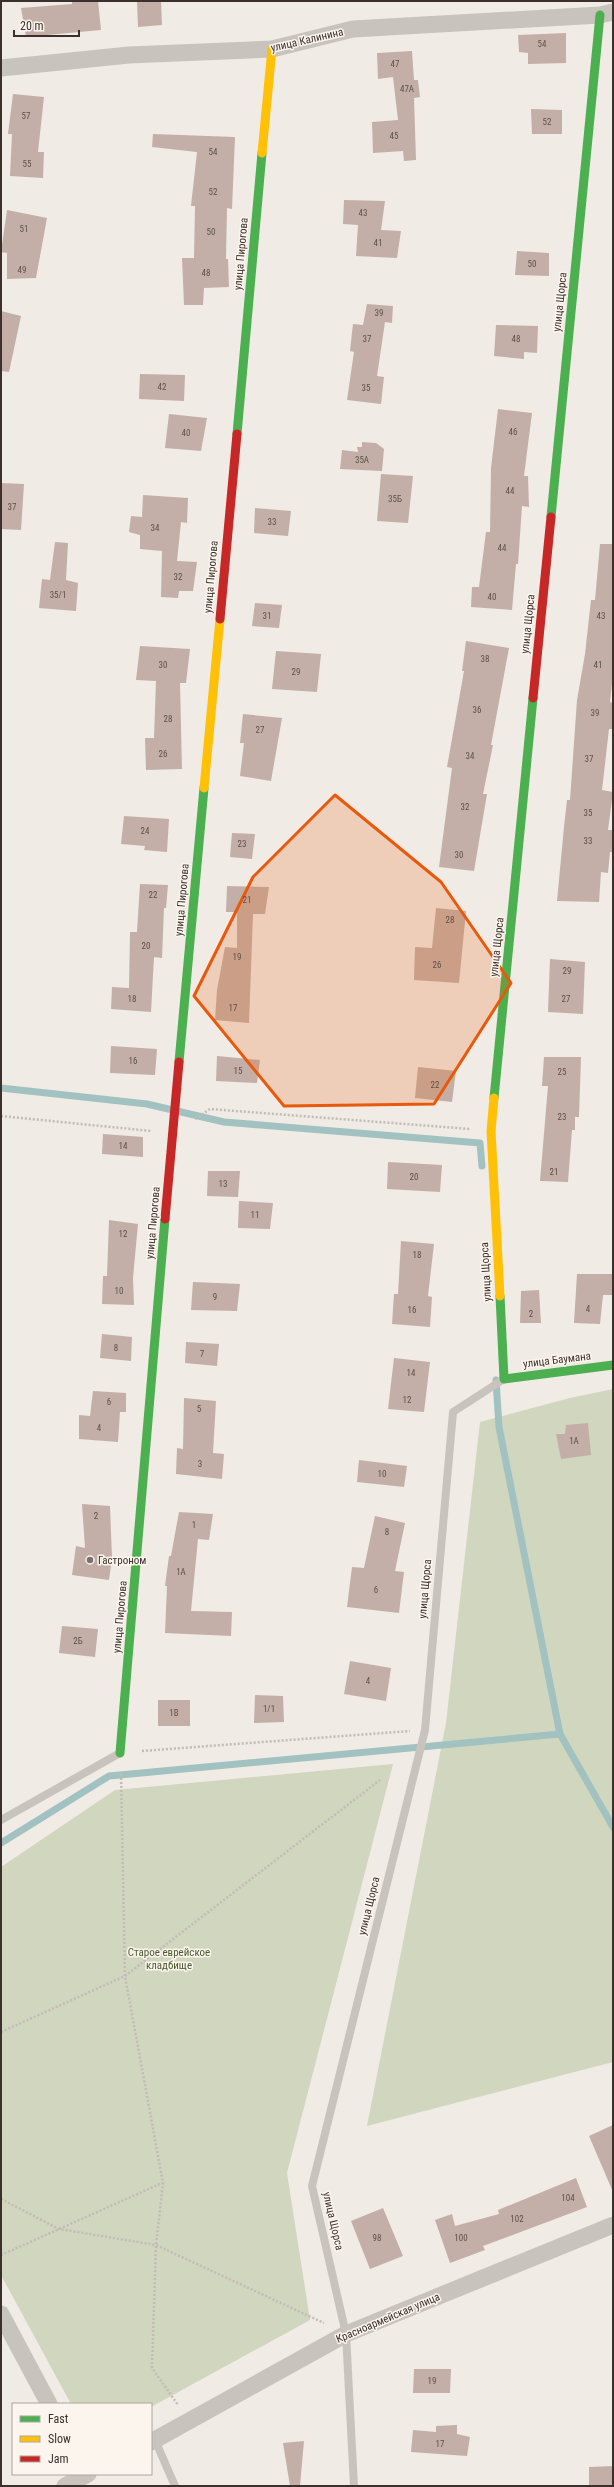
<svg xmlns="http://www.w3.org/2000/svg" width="614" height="2487" font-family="'Roboto Condensed',sans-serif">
<rect width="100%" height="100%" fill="#f0ebe5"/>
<g fill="#d1d6bf">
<polygon points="613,1389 613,2062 367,2126 446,1723 480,1422 570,1398"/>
<polygon points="393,1764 287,2173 310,2320 151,2407 151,2404 71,2404 1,2275 1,1867 115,1790"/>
</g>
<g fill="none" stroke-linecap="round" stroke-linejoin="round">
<g stroke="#a1c2c1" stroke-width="7">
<polyline points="1,1088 147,1104 224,1122 480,1143 482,1166"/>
<polyline points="496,1380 499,1427 560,1734"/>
<polyline points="1,1843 109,1776 560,1734 613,1827"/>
</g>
</g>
<g fill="#c3afa7">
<polygon points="72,1 98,1 101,30 26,37 21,8 72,4"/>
<polygon points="137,1 161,1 162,25 138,27"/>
<polygon points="566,33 566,63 528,64 528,53 519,52 518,35"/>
<polygon points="412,51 414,80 418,80 420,97 414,98 416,160 404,161 403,151 373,153 372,122 398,120 393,77 378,79 377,53"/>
<polygon points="13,94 44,97 38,152 44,152 43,178 10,176 12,134 8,134"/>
<polygon points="531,109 562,110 562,134 532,134"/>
<polygon points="153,134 235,137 232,209 227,208 226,259 228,259 229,287 204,288 203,305 184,305 182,258 194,258 195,206 191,206 197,152 152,147"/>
<polygon points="344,200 385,201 381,230 401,231 397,258 356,256 358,225 343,224"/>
<polygon points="7,210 47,218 36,278 7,279 7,253 1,252"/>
<polygon points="517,251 549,253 549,276 515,275"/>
<polygon points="367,304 393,306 392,323 385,322 377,376 384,377 381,404 347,400 354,352 350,351 353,324 363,325"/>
<polygon points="1,311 21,316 9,372 1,371"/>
<polygon points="496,325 538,326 537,353 524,352 524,359 494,356"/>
<polygon points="140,374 185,375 184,401 139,399"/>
<polygon points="498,409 532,413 524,476 528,476 529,507 522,506 518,564 516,564 512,610 471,607 472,587 479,587 486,532 490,532 491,468"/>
<polygon points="169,414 207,418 201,451 165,448"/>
<polygon points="362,442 376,443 384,449 382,471 340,469 342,450 358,452 357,447 362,447"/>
<polygon points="381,474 413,476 408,523 377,521"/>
<polygon points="1,483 24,484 21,530 1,529"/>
<polygon points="143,495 188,498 187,523 181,522 177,561 197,562 193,591 179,591 178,598 161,597 162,551 140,549 140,535 129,532 131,516 142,517"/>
<polygon points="255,508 291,511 288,536 254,533"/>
<polygon points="55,542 68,543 66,580 78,583 76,611 39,608 42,579 50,580"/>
<polygon points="600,544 613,544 613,674 610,702 613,703 613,724 612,729 609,729 602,790 613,792 608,830 613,830 613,852 610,852 608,873 601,872 599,902 557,901 564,827 567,800 570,800 577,700 585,654 591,600 595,600"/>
<polygon points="255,603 282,605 279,628 252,626"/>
<polygon points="466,641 509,648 491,745 493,745 483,794 487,794 474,871 439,867 452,768 447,767 464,671 462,671"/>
<polygon points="140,646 190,649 186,683 180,683 182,769 146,770 145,738 154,738 156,681 136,680"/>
<polygon points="276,651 321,654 317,692 272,689"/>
<polygon points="243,714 282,718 271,781 240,776 244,743 240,743"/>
<polygon points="124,816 169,819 167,852 144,850 145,846 121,844"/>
<polygon points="232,833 255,834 252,859 230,857"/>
<polygon points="140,884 168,885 166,908 164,908 162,958 154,957 151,1012 111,1009 112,987 129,988 130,932 137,932"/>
<polygon points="227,886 269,887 265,914 253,914 249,1023 215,1020 217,990 225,947 237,948 237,912 226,912"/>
<polygon points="436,908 466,911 459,983 414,980 415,947 432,948"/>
<polygon points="550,959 585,962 583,1014 548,1012"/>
<polygon points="111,1046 157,1049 155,1075 110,1073"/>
<polygon points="217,1056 260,1060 257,1083 216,1081"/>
<polygon points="544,1057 581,1057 579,1117 575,1117 575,1130 572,1130 568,1182 540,1181 548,1086 542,1086"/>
<polygon points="418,1067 456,1071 452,1102 415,1098"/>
<polygon points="103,1134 143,1137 143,1157 102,1154"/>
<polygon points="388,1162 442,1165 440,1192 387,1189"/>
<polygon points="208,1171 240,1171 238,1197 207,1196"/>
<polygon points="239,1201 273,1203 270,1229 238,1228"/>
<polygon points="109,1220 138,1224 133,1278 134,1305 102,1304 103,1276 107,1276"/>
<polygon points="401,1241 434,1244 428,1296 432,1297 430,1327 392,1324 394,1294 398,1294"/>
<polygon points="577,1274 613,1274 613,1295 603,1295 600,1324 574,1323"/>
<polygon points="193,1282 240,1284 237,1311 191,1310"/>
<polygon points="539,1290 541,1323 520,1323 521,1291"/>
<polygon points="102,1334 132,1337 131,1361 100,1358"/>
<polygon points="186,1342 219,1344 217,1366 185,1363"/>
<polygon points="394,1358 430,1362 424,1412 388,1409"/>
<polygon points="93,1391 126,1393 126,1412 120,1412 118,1442 79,1439 79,1415 90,1416"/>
<polygon points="184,1398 216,1401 213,1453 224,1454 222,1479 176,1474 177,1448 183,1449"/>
<polygon points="588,1423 591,1455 561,1459 556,1434 565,1434 566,1425"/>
<polygon points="359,1460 407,1466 404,1487 357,1482"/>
<polygon points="82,1504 110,1506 112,1558 109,1580 72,1575 76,1546 85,1548"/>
<polygon points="179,1512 213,1514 209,1540 198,1539 191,1611 232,1612 231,1636 165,1633 167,1586 165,1586 169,1556 171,1556"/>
<polygon points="375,1516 405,1523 395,1571 404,1572 399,1613 347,1607 352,1567 364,1568"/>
<polygon points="62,1626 98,1629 95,1657 59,1653"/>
<polygon points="350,1661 391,1668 386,1701 344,1694"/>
<polygon points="255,1695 283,1696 284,1722 254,1723"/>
<rect x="158" y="1700" width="32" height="26"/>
<polygon points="613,2125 613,2192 589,2136"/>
<polygon points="576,2178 587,2207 483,2246 485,2250 450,2263 435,2220 452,2214 455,2226 499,2214 498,2210"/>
<polygon points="383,2208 403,2256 370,2269 351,2221"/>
<polygon points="414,2369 451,2369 450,2393 413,2393"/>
<polygon points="457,2425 457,2434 470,2437 467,2456 411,2452 413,2430 436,2432 436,2426"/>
<polygon points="304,2441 300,2486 290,2486 283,2443"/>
<polygon points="613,2466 613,2486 589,2486 589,2467"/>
</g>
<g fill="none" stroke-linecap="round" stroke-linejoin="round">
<g stroke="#c2bbb6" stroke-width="2.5" stroke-dasharray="2 2" stroke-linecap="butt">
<polyline points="1,1116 151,1131"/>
<polyline points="195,1119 210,1109 470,1129"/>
<polyline points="142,1751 410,1731"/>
<polyline points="121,1774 125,1976 163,2183 156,2245 152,2368 178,2405"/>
<polyline points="1,2032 125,1976 380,1780"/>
<polyline points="1,2199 59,2229 156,2245 324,2323"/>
<polyline points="1,2255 162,2183"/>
</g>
<g stroke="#c9c3be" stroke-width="8">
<polyline points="1,1820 120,1753"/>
<polyline points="155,2440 175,2486"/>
<polyline points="354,2486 346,2334 312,2186 425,1730 453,1412 504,1379"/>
</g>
<g stroke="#c9c3be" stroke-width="17">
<polyline points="1,68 129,55 272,49 353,29 600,15 613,12"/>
<polyline points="1,2314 49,2404"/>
<polyline points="151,2442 346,2334 613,2225"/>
<polyline points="65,2486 88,2474"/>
</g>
<g stroke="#4caf50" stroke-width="9">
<polyline points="237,434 262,153"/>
<polyline points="551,517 600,15"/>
<polyline points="179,1062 204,788"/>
<polyline points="494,1098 533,698"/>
<polyline points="500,1296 504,1379 613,1365"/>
<polyline points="120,1753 165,1219"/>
</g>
<g stroke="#ffc107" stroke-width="9">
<polyline points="262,153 272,49"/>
<polyline points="204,788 220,619"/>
<polyline points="494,1098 491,1131 500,1296"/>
</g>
<g stroke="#c62828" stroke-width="9">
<polyline points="220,619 237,434"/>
<polyline points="533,698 551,517"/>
<polyline points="165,1219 179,1062"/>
</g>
</g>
<path fill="#e8590c" fill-opacity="0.2" stroke="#e8590c" stroke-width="3" stroke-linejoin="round" d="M335,795L441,882L511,983L434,1104L284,1106L194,996L253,877Z"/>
<circle fill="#7a716c" stroke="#fbf5ee" stroke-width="1.5" cx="90" cy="1560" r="4"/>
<g text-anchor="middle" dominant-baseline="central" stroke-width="3" stroke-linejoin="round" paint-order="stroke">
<g font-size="9" fill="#5d504a">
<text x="542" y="44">54</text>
<text x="395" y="64">47</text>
<text x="407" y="89">47А</text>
<text x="26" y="116">57</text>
<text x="547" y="122">52</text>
<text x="394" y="136">45</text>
<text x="213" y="152">54</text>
<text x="27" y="164">55</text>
<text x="213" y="192">52</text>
<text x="363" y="213">43</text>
<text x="24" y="229">51</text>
<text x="211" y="232">50</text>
<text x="378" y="243">41</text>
<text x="532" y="264">50</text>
<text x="22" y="270">49</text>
<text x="206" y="273">48</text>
<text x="379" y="313">39</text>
<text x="367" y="339">37</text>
<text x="516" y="339">48</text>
<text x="162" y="387">42</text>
<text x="366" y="388">35</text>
<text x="513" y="432">46</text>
<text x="186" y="433">40</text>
<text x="362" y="460">35А</text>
<text x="510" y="491">44</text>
<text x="395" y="499">35Б</text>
<text x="12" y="507">37</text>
<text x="272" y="522">33</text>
<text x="155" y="528">34</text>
<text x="502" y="548">44</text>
<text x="178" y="577">32</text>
<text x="58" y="595">35/1</text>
<text x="492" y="597">40</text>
<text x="267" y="616">31</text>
<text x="601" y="616">43</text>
<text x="485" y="659">38</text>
<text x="163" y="665">30</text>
<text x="598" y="665">41</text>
<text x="296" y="672">29</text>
<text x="477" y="710">36</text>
<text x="595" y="713">39</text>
<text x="168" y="719">28</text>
<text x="260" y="730">27</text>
<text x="163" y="754">26</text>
<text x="470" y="756">34</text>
<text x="589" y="759">37</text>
<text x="465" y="807">32</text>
<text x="588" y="813">35</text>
<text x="145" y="831">24</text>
<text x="588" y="841">33</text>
<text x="242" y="844">23</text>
<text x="459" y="855">30</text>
<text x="153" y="895">22</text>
<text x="247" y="900">21</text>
<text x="450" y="920">28</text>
<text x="146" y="946">20</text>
<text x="237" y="957">19</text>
<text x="437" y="965">26</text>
<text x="567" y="971">29</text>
<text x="132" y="999">18</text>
<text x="566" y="999">27</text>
<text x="233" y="1008">17</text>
<text x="133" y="1061">16</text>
<text x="238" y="1071">15</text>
<text x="562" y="1072">25</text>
<text x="435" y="1085">22</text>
<text x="562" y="1117">23</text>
<text x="123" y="1146">14</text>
<text x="554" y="1172">21</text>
<text x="414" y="1177">20</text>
<text x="223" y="1184">13</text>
<text x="255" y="1215">11</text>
<text x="123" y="1234">12</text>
<text x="417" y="1255">18</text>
<text x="119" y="1291">10</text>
<text x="215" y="1297">9</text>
<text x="588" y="1309">4</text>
<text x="412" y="1310">16</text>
<text x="531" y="1314">2</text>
<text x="116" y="1348">8</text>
<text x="202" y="1354">7</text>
<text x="411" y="1373">14</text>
<text x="407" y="1400">12</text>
<text x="109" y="1402">6</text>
<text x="199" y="1409">5</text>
<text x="99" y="1428">4</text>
<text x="574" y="1441">1А</text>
<text x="200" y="1464">3</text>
<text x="382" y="1474">10</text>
<text x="96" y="1516">2</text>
<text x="194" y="1525">1</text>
<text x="387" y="1532">8</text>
<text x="181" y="1572">1А</text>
<text x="376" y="1590">6</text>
<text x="78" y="1641">2Б</text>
<text x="368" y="1681">4</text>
<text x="269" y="1709">1/1</text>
<text x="174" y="1713">1В</text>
<text x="568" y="2198">104</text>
<text x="517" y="2219">102</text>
<text x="377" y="2238">98</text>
<text x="461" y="2238">100</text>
<text x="432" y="2381">19</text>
<text x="440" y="2444">17</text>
</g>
<g font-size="11" fill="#3b302b" stroke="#fbf5ee">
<text transform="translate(307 40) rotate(-13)">улица Калинина</text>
<text transform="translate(241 254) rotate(-85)">улица Пирогова</text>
<text transform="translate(560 302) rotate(-84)">улица Щорса</text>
<text transform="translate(211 577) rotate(-85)">улица Пирогова</text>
<text transform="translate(528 624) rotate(-84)">улица Щорса</text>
<text transform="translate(182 900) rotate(-85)">улица Пирогова</text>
<text transform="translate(497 947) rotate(-84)">улица Щорса</text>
<text transform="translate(153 1223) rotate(-85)">улица Пирогова</text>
<text transform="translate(486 1272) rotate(-93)">улица Щорса</text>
<text transform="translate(557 1360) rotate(-7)">улица Баумана</text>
<text transform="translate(425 1589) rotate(-85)">улица Щорса</text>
<text transform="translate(120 1617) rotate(-85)">улица Пирогова</text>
<text transform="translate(369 1906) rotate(-76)">улица Щорса</text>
<text transform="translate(333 2221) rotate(77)">улица Щорса</text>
<text transform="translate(388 2318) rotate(-23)">Красноармейская улица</text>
</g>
<g font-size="11" fill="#3b302b" stroke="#fbf5ee" text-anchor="start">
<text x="98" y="1560">Гастроном</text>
</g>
<g font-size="11" fill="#4a5a2e" stroke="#fbf5ee">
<text x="169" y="1952">Старое еврейское<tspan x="169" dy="13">кладбище</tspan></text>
</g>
</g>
<rect width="614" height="2487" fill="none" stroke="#3b302b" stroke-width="4"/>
<rect x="12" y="2403" width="140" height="72" fill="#fbf5ee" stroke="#aea6a0"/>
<rect x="20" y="2416" width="20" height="6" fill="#4caf50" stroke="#aea6a0"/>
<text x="48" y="2423" font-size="12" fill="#3b302b">Fast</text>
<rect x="20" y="2436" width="20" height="6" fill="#ffc107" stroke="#aea6a0"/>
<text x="48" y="2443" font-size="12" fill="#3b302b">Slow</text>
<rect x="20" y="2456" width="20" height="6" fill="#c62828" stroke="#aea6a0"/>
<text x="48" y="2463" font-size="12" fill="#3b302b">Jam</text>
<path d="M14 30v6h65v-6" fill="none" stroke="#3b302b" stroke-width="2"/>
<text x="20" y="30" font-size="12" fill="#3b302b" stroke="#fbf5ee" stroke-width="3" paint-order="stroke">20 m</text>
</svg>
